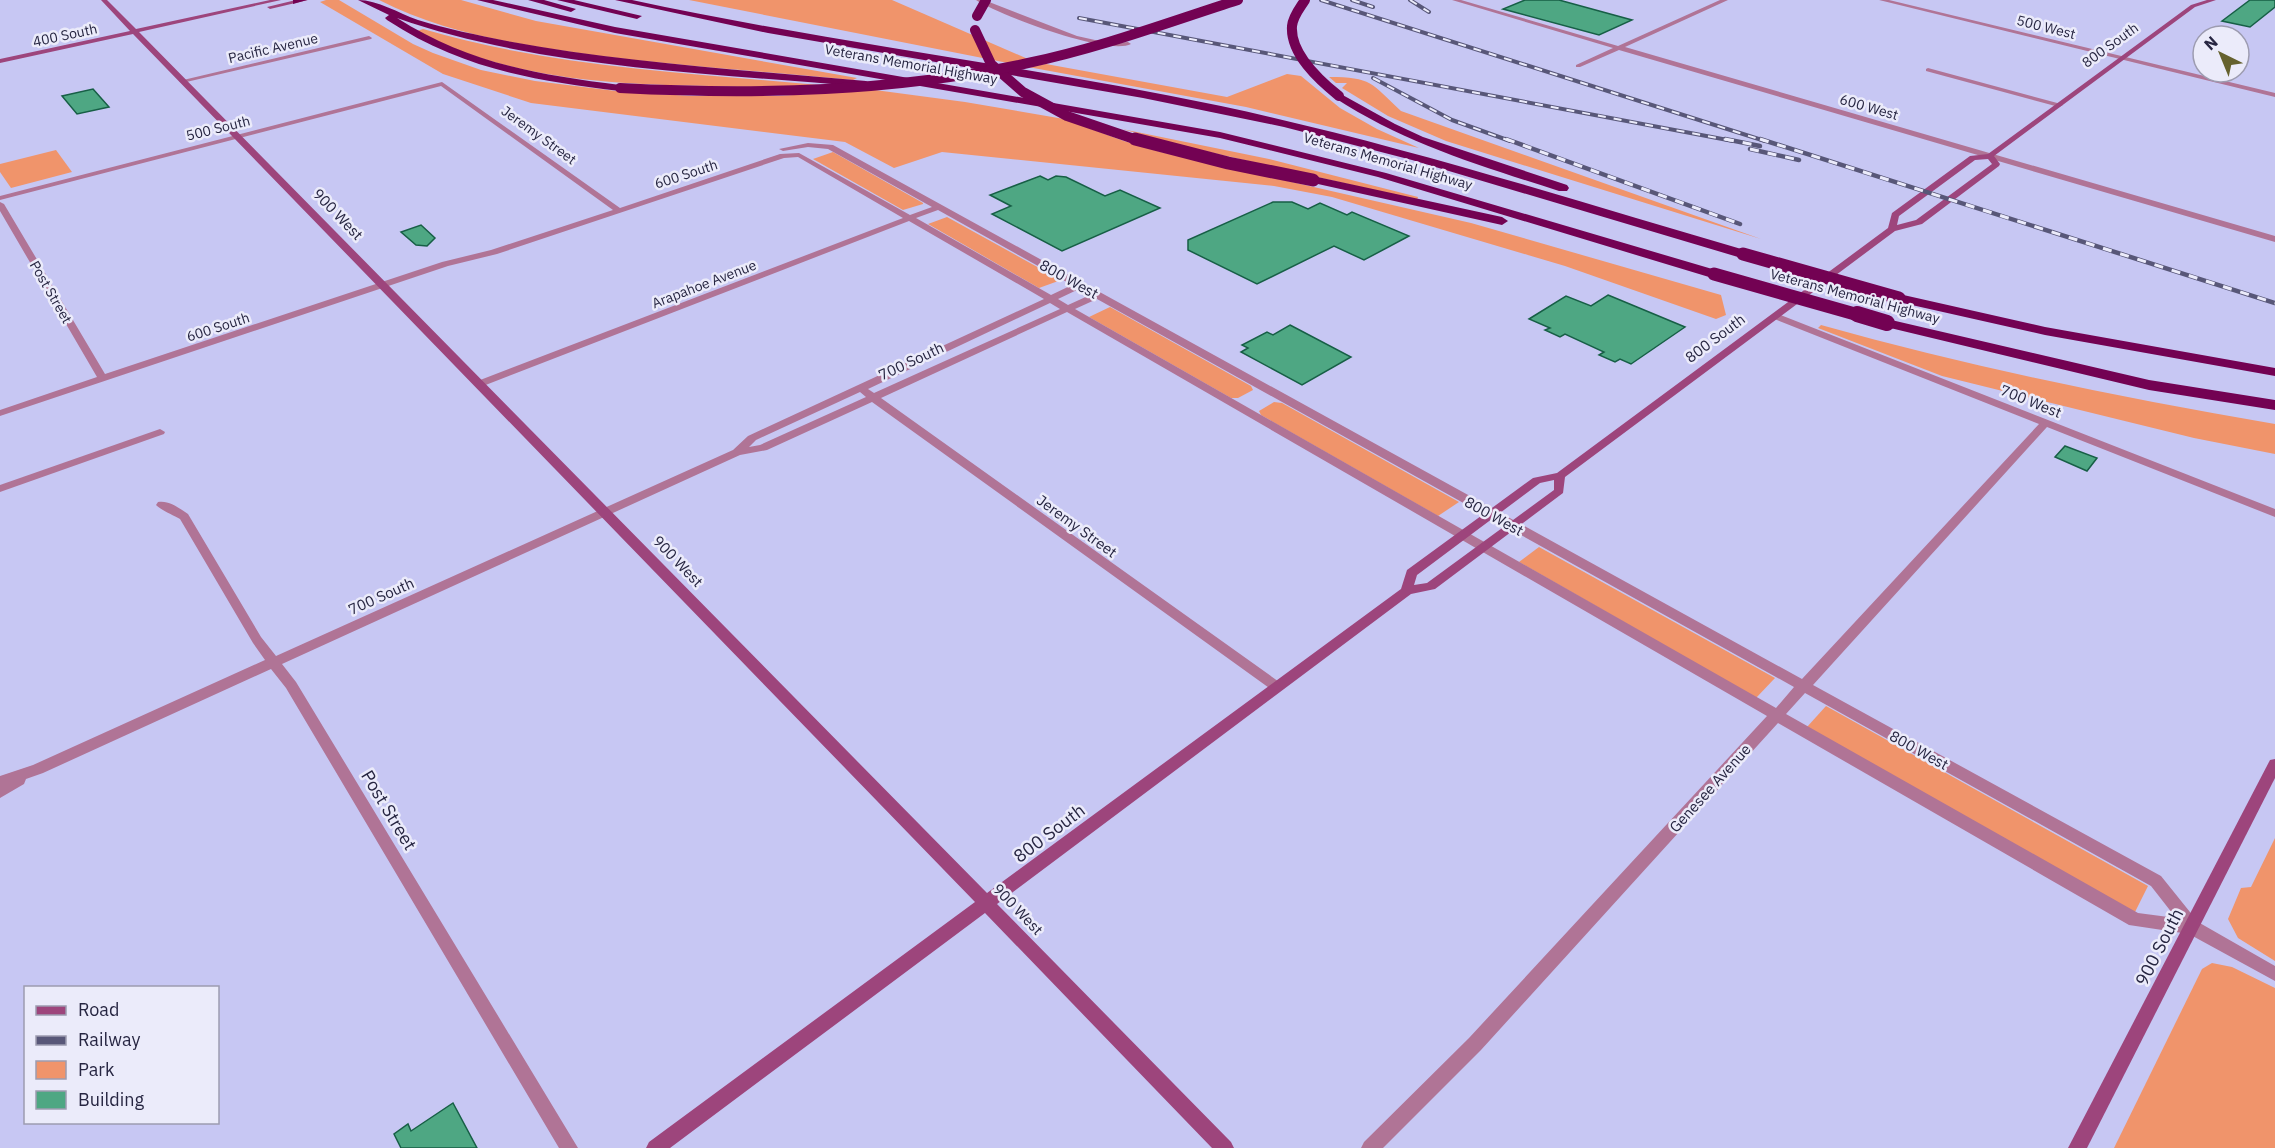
<svg xmlns="http://www.w3.org/2000/svg" width="2275" height="1148" font-family="'IBM Plex Sans',sans-serif">
<rect width="100%" height="100%" fill="#c7c7f3"/>
<g fill="#f0946b">
<polygon points="326,0 339,0 413,44 433,53 481,70 535,81 624,92 692,96 777,96 875,90 965,102 1064,119 1124,141 1161,152 1471,223 1721,295 1726,315 1716,319 1565,266 1332,197 1274,186 942,152 894,168 845,142 531,103 443,74 320,2"/>
<path d="M379,0H461L536,21L857,78L853,80C764,71 674,66 585,54C515,44 443,33 379,0Z"/>
<polygon points="689,0 892,0 1028,59 1008,63"/>
<path d="M423,29C555,68 694,73 830,86C790,88 751,87 711,86C626,85 538,81 458,50C444,45 430,37 417,31Z"/>
<polygon points="1046,64 1227,97 1287,74 1301,76 1340,108 1377,129 1419,148 1246,107 1028,67"/>
<path d="M1329,77C1372,77 1371,83 1401,111L1761,239L1446,141L1388,116L1342,88L1347,83H1336Z"/>
<polygon points="1122,129 1269,159 1418,197 1417,200 1179,145"/>
<polygon points="56,150 72,172 11,188 0,172 0,164"/>
<polygon points="833,152 923,203 923,204 903,210 813,159"/>
<polygon points="947,217 1061,280 1039,288 928,224"/>
<polygon points="1110,307 1251,386 1253,390 1238,398 1231,398 1089,317"/>
<path d="M1821,325C1971,367 2122,398 2275,424V454L2194,438L1942,376L1818,328Z"/>
<polygon points="1274,402 1282,403 1459,502 1438,516 1261,415 1259,411"/>
<polygon points="1539,547 1775,678 1756,698 1519,562"/>
<polygon points="1826,706 2148,886 2134,914 1807,727"/>
<polygon points="2275,838 2275,961 2238,938 2228,919 2241,888 2251,887"/>
<polygon points="2212,963 2232,967 2275,988 2275,1148 2114,1148 2202,969"/>
</g>
<g fill="#4ea783" stroke="#175f46" stroke-width="1.5">
<polygon points="1525,0 1559,0 1632,20 1599,35 1503,9"/>
<polygon points="2250,0 2275,0 2275,7 2250,27 2222,21"/>
<polygon points="93,89 109,107 77,114 62,96"/>
<polygon points="1040,176 1048,180 1056,176 1066,177 1105,196 1120,190 1160,208 1062,251 992,214 1011,206 990,195"/>
<polygon points="1273,202 1292,202 1308,209 1320,203 1347,215 1352,212 1409,236 1364,260 1334,246 1257,284 1188,250 1188,240"/>
<polygon points="421,225 435,238 427,246 416,245 401,232"/>
<polygon points="1608,295 1685,327 1631,364 1620,359 1615,362 1599,355 1604,352 1565,334 1560,337 1545,330 1550,328 1529,319 1566,296 1591,306"/>
<polygon points="1290,325 1351,357 1302,385 1241,352 1248,348 1242,345 1267,332 1273,335"/>
<polygon points="2065,446 2097,458 2087,471 2055,457"/>
<polygon points="453,1103 477,1148 401,1148 394,1134 408,1124 411,1131"/>
</g>
<g fill="none" stroke-linecap="round" stroke-linejoin="round">
<g fill="#b07496" fill-rule="evenodd">
<path d="M976,0H984L1077,36L1095,40L1113,43L1128,42L1131,44C1107,56 999,15 976,0Z"/>
<polygon points="1452,0 1461,0 1618,46 1720,0 1728,0 1625,47 2275,236 2275,242 1619,50 1580,67 1576,67 1576,65 1613,48"/>
<polygon points="1879,0 1889,0 2275,93 2275,97"/>
<polygon points="369,36 372,38 371,39 182,83 179,81"/>
<polygon points="1928,68 2061,104 2063,105 2059,107 1926,71 1926,69"/>
<path d="M442,82L620,208L780,154L799,153L910,215L932,207L828,149L808,147L783,151L779,149L808,143L833,145L1802,679L2039,424L1772,318V314H1778L2275,509V517L2047,427L1813,685L2161,876L2198,922L2275,966V981L2189,934L2129,925L1778,723L1481,1050L1383,1148H1361L1364,1142L1469,1038L1767,716L1067,312L881,398L1282,684L1284,687L1282,690H1272L872,402L767,450L740,455L282,664L296,682L578,1148H559L286,688L271,669L43,773L26,779L24,784L0,798V776L33,765L265,660L253,643L180,519C173,515 161,510 156,505L158,502C169,500 179,508 188,514L261,637L276,656L733,450L748,436L1044,299L909,221L483,386H475V382L903,218L798,157L784,158L497,254L448,266L0,416V410L97,377L0,211V202L4,204L105,374L442,262L491,250L613,210L441,86L0,200V196ZM938,210L1072,285L1051,295L916,218ZM1079,289L1090,295L1068,305L1058,299ZM1097,299L1794,687L1776,708L1075,309ZM1050,303L1060,309L874,393L868,389ZM860,392L866,397L760,445L749,447L756,440ZM1805,693L2151,886L2176,918L2138,913L1786,714Z"/>
<polygon points="160,429 165,432 164,434 0,492 0,485"/>
</g>
<g fill="#9d457c" fill-rule="evenodd">
<path d="M101,0H107L136,29L270,0H281L139,32L987,893L1401,589L1407,570L1533,478L1557,473L1888,228L1892,213L1970,156L1988,154L2191,5L2207,0H2216L2195,7L1994,156L2000,164L1999,166L1922,224L1895,231L1565,477L1563,493L1435,589L1411,594L997,904L1231,1142L1234,1148H1212L985,913L670,1148H646L649,1142L975,902L133,34L0,63V59L130,31ZM1988,159L1992,164L1916,220L1897,225L1899,216L1975,160ZM1554,480V490L1427,583L1414,585L1417,575L1540,483Z"/>
<polygon points="296,0 308,0 270,9 267,7"/>
<polygon points="2275,759 2275,778 2087,1148 2068,1148 2270,760"/>
</g>
<g fill="#730253" fill-rule="evenodd">
<polygon points="293,0 307,0 293,4"/>
<path d="M358,0C378,0 398,13 418,20C447,29 477,35 507,41C626,63 746,70 866,81L871,84L866,87C713,73 542,69 397,18C468,63 538,75 620,85L625,88L620,91C532,80 462,69 387,20L385,18L389,15Z"/>
<polygon points="477,0 493,0 615,27 1220,132 1386,173 1719,271 1721,274 1719,277 1709,277 1378,177 1220,138 615,33"/>
<polygon points="528,0 544,0 576,9 571,12"/>
<polygon points="557,0 574,0 642,16 637,19"/>
<path d="M615,0H632C827,42 1025,65 1221,106C1399,144 1573,200 1748,251L1749,254L1748,257H1738L1412,160L1284,127L1143,98L768,33Z"/>
<path d="M1339,93L1395,124L1423,137L1567,185L1569,188L1567,191H1559C1481,166 1404,143 1335,98V94Z"/>
<polygon points="1313,176 1502,217 1508,221 1502,225 1309,182 1309,178"/>
<polygon points="1899,294 2045,327 2275,368 2275,376 2045,335 1894,301 1892,298 1894,295"/>
<polygon points="1887,319 2149,380 2275,400 2275,410 2149,390 1882,326 1880,323"/>
</g>
<defs>
<g id="rail-far1">
<polyline points="1321,0 1765,141"/>
<polyline points="1352,0 1373,7"/>
<polyline points="1410,0 1429,12"/>
<polyline points="1079,18 1733,141"/>
<polyline points="1373,78 1452,120 1510,141"/>
</g>
<g id="rail">
<polyline points="1506,139 1740,224"/>
<polyline points="1725,139 1760,146"/>
<polyline points="1760,139 2275,303"/>
<polyline points="1750,149 1799,160"/>
</g>
</defs>
<use href="#rail-far1" stroke="#585778" stroke-width="4"/>
<use href="#rail" stroke="#585778" stroke-width="4.5"/>
<use href="#rail-far1" stroke="#ebebfa" stroke-width="2" stroke-dasharray="8" stroke-linecap="butt"/>
<use href="#rail" stroke="#ebebfa" stroke-width="3" stroke-dasharray="9" stroke-linecap="butt"/>
<g stroke="#730253" stroke-width="10">
<path d="M1305,0C1300,8 1293,16 1292,26C1290,54 1319,80 1339,96"/>
<polyline points="977,16 986,0"/>
<polyline points="975,30 991,64 1023,92 1067,116 1140,141"/>
<path d="M620,88C757,95 894,92 1028,63C1100,48 1169,22 1238,0"/>
</g>
<g stroke="#730253" stroke-width="13">
<polyline points="1135,139 1228,163 1313,180"/>
<polyline points="1743,254 1899,298"/>
<polyline points="1714,274 1862,316"/>
</g>
<polyline stroke="#730253" stroke-width="16" points="1857,314 1887,323"/>
</g>
<g text-anchor="middle" dominant-baseline="central" stroke-width="5" stroke-linejoin="round" paint-order="stroke">
<g font-size="14" fill="#272642" stroke="#ebebfa">
<text transform="translate(2046 27) rotate(14)">500 West</text>
<text transform="translate(65 35) rotate(-12)">400 South</text>
<text transform="translate(2110 45) rotate(-36)">800 South</text>
<text transform="translate(273 48) rotate(-13)">Pacific Avenue</text>
<text transform="translate(911 64) rotate(10)">Veterans Memorial Highway</text>
<text transform="translate(1869 107) rotate(16)">600 West</text>
<text transform="translate(218 128) rotate(-14)">500 South</text>
<text transform="translate(539 135) rotate(36)">Jeremy Street</text>
<text transform="translate(1388 161) rotate(16)">Veterans Memorial Highway</text>
<text transform="translate(686 174) rotate(-18)">600 South</text>
<text transform="translate(704 284) rotate(-21)">Arapahoe Avenue</text>
<text transform="translate(51 292) rotate(60)">Post Street</text>
<text transform="translate(1855 296) rotate(15)">Veterans Memorial Highway</text>
<text transform="translate(218 327) rotate(-18)">600 South</text>
</g>
<g font-size="15" fill="#272642" stroke="#ebebfa">
<text transform="translate(338 214) rotate(46)">900 West</text>
<text transform="translate(1069 279) rotate(29)">800 West</text>
<text transform="translate(1715 338) rotate(-37)">800 South</text>
<text transform="translate(911 361) rotate(-25)">700 South</text>
<text transform="translate(2031 401) rotate(22)">700 West</text>
<text transform="translate(1494 516) rotate(29)">800 West</text>
<text transform="translate(1077 526) rotate(36)">Jeremy Street</text>
<text transform="translate(678 561) rotate(46)">900 West</text>
<text transform="translate(381 596) rotate(-24)">700 South</text>
<text transform="translate(1919 750) rotate(29)">800 West</text>
<text transform="translate(1710 788) rotate(-48)">Genesee Avenue</text>
<text transform="translate(1018 909) rotate(46)">900 West</text>
</g>
<g font-size="18" fill="#272642" stroke="#ebebfa">
<text transform="translate(389 810) rotate(59)">Post Street</text>
<text transform="translate(1049 833) rotate(-37)">800 South</text>
<text transform="translate(2159 947) rotate(-63)">900 South</text>
</g>
</g>
<rect x="24" y="986" width="195" height="138" fill="#ebebfa" stroke="#9d9cb0" stroke-width="1.5"/>
<rect x="36" y="1006" width="30" height="9" fill="#9d457c" stroke="#9d9cb0" stroke-width="1.5"/>
<text x="78" y="1016" font-size="18" fill="#272642">Road</text>
<rect x="36" y="1036" width="30" height="9" fill="#585778" stroke="#9d9cb0" stroke-width="1.5"/>
<text x="78" y="1046" font-size="18" fill="#272642">Railway</text>
<rect x="36" y="1061" width="30" height="18" fill="#f0946b" stroke="#9d9cb0" stroke-width="1.5"/>
<text x="78" y="1076" font-size="18" fill="#272642">Park</text>
<rect x="36" y="1091" width="30" height="18" fill="#4ea783" stroke="#9d9cb0" stroke-width="1.5"/>
<text x="78" y="1106" font-size="18" fill="#272642">Building</text>
<g transform="translate(2221 54) rotate(317)"><circle r="28" fill="#ebebfa" stroke="#9d9cb0" stroke-width="1.5"/>
<path d="M0-4.5L10 22L0 15L-10 22Z" fill="#65612e"/>
<text y="-9" font-size="16" font-weight="bold" text-anchor="middle" fill="#272642">N</text>
</g>
</svg>
